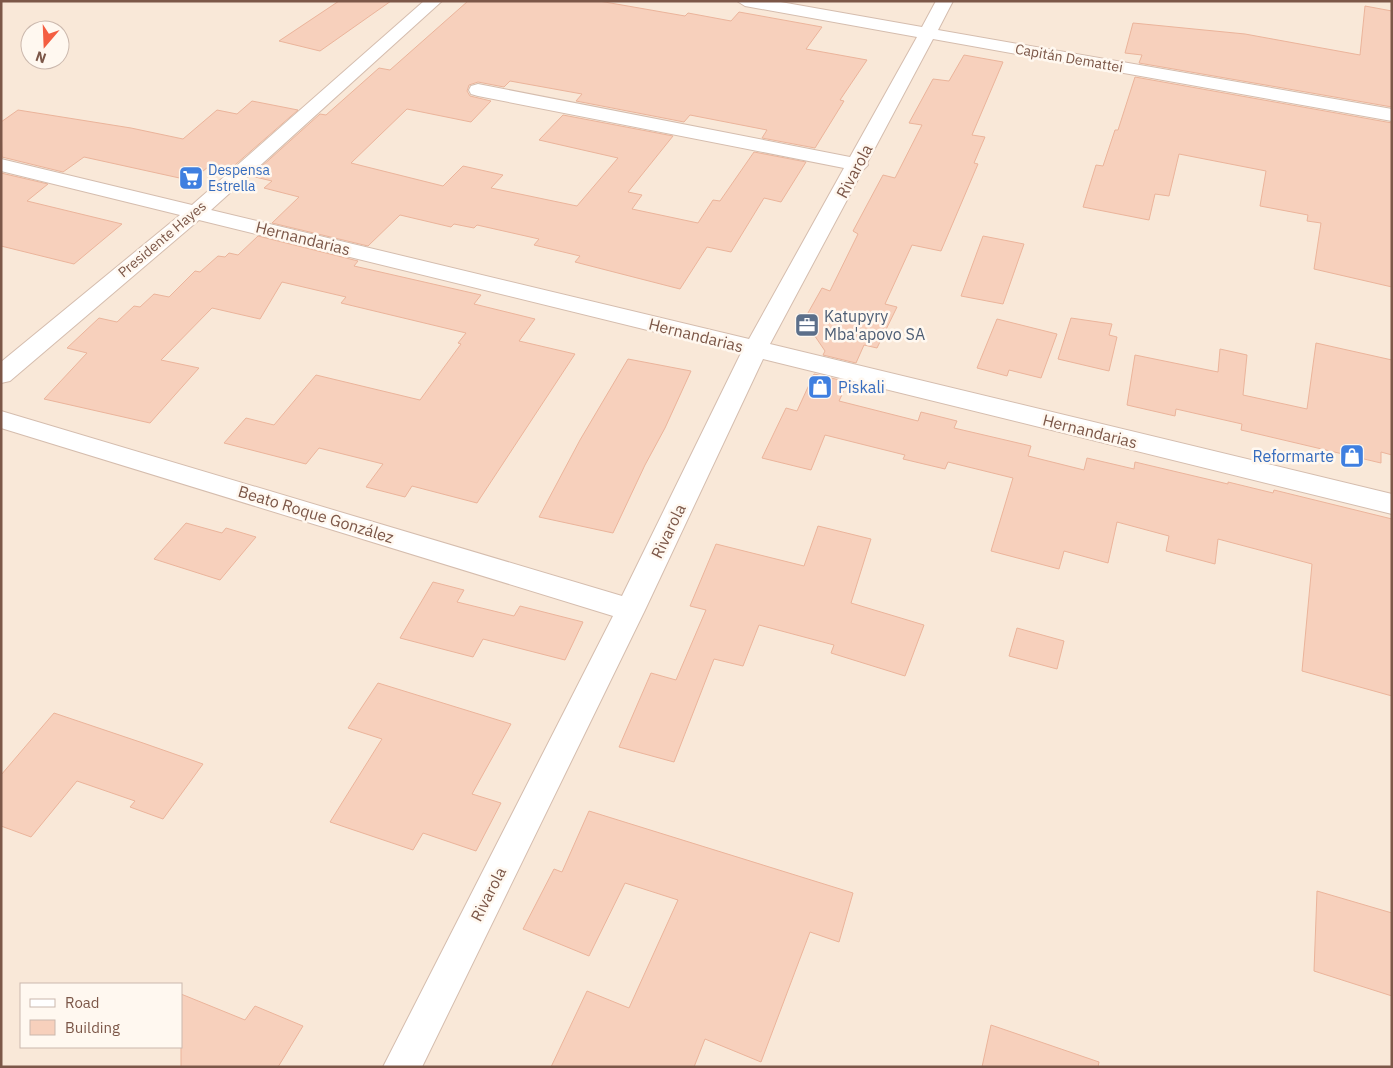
<svg xmlns="http://www.w3.org/2000/svg" width="1393" height="1068" font-family="'IBM Plex Sans',sans-serif">
<rect width="100%" height="100%" fill="#fef4e8"/>
<path fill="#f9e8d8" fill-rule="evenodd" d="M1,1H1392V1067H1ZM30,30H60V60H30ZM21,984H181V1047H21Z"/>
<g fill="#f7d0bc" stroke="#ebb49b">
<polygon points="339,1 391,1 320,51 279,41"/>
<polygon points="468,1 599,1 685,16 688,13 731,21 739,12 822,27 806,49 867,60 840,100 844,101 815,148 762,138 767,130 690,115 684,122 576,101 582,94 510,81 504,87 478,82 469,85 467,91 470,96 491,101 471,122 407,109 351,163 443,186 463,166 503,175 491,188 577,206 618,158 539,140 563,115 673,136 628,192 642,195 632,209 698,223 713,200 720,201 754,152 806,162 781,202 764,198 731,252 707,247 680,289 575,262 580,256 534,245 539,239 477,225 474,228 454,224 451,227 400,215 368,246 272,223 299,197 264,188 272,181 251,176 320,114 326,115 379,68 390,70"/>
<polygon points="1365,6 1392,11 1392,107 1139,63 1142,55 1125,53 1133,23 1245,34 1360,55"/>
<polygon points="964,55 1003,62 972,135 985,137 974,163 978,164 941,251 912,245 885,304 897,307 877,348 864,345 856,363 823,355 825,351 804,320 822,288 830,291 858,234 853,231 883,175 895,178 922,125 909,123 933,79 949,81"/>
<polygon points="1135,77 1392,123 1392,287 1314,269 1321,223 1307,221 1308,215 1260,206 1266,171 1179,154 1169,196 1155,194 1149,220 1083,207 1096,165 1103,166 1115,130 1118,130"/>
<polygon points="252,101 298,110 228,171 208,167 197,176 184,179 84,157 63,172 2,157 1,122 18,110 131,128 183,139 217,110 237,114"/>
<polygon points="1,173 48,184 27,201 122,224 74,264 1,246"/>
<polygon points="258,236 358,261 354,266 481,295 474,304 535,319 519,341 575,354 477,503 412,486 405,497 366,487 383,464 319,448 306,464 224,443 246,418 274,425 316,375 420,400 461,344 458,343 466,333 341,303 346,297 282,282 260,319 212,308 161,360 199,368 150,423 44,399 87,353 67,348 99,318 117,322 134,306 140,307 154,294 169,297 195,271 200,272 218,256 225,257 229,253 238,255"/>
<polygon points="983,236 1024,244 1003,304 961,296"/>
<polygon points="1071,318 1112,324 1109,335 1117,337 1109,371 1058,359"/>
<polygon points="997,319 1057,334 1041,378 1009,370 1007,376 977,368"/>
<polygon points="1316,343 1392,360 1392,455 1381,452 1381,463 1241,430 1242,424 1176,409 1175,416 1127,405 1135,355 1218,372 1220,349 1247,355 1243,395 1307,409"/>
<polygon points="628,359 691,371 665,428 645,465 613,533 539,517 580,440"/>
<polygon points="814,374 848,382 839,401 918,421 921,412 957,421 954,428 1031,446 1028,456 1084,470 1087,458 1134,469 1135,462 1228,484 1228,482 1273,493 1274,490 1392,519 1392,696 1302,671 1312,564 1218,539 1215,564 1166,551 1169,536 1117,522 1108,563 1064,551 1059,569 991,551 1013,478 948,462 945,469 903,459 905,455 825,435 811,470 762,458 786,408 797,411"/>
<polygon points="186,523 222,533 226,528 256,537 220,580 154,559"/>
<polygon points="818,526 871,539 851,603 924,625 905,676 831,653 834,645 759,625 743,666 714,659 674,762 619,747 651,673 676,680 706,610 690,606 716,544 804,566"/>
<polygon points="433,582 464,590 457,602 514,616 520,606 583,622 565,660 483,639 473,657 400,638"/>
<polygon points="1017,628 1064,641 1057,669 1009,656"/>
<polygon points="378,683 511,724 472,794 501,803 476,851 423,833 413,850 330,822 382,739 348,728"/>
<polygon points="54,713 143,743 203,764 163,819 130,807 135,801 77,781 31,837 1,826 1,775"/>
<polygon points="589,811 853,893 839,942 810,932 761,1062 705,1039 694,1067 551,1067 587,991 629,1008 678,900 625,883 589,956 523,929 554,869 562,872"/>
<polygon points="1317,891 1392,913 1392,996 1314,971"/>
<polygon points="181,994 245,1020 255,1006 303,1026 278,1067 181,1067"/>
<polygon points="991,1025 1099,1062 1098,1067 982,1067"/>
</g>
<g fill="none" stroke-linecap="round" stroke-linejoin="round">
<defs>
<polygon id="minor" points="424,1 442,1 211,210 749,339 844,168 478,96 471,94 469,90 471,86 478,84 850,157 917,37 745,6 737,1 775,1 922,27 936,1 953,1 938,30 1392,109 1392,121 933,39 867,163 868,165 863,170 770,344 1392,494 1392,514 763,359 645,610 422,1067 383,1067 613,616 1,428 1,411 622,596 741,353 199,220 10,381 1,383 1,362 180,215 1,171 1,159 192,205"/>
</defs>
<use href="#minor" stroke="#d5bdae" stroke-width="2"/>
<use href="#minor" fill="#fff" fill-rule="evenodd"/>
</g>
<defs>
<symbol id="supermarket-square" viewBox="-11 -11 22 22"><rect x="-9" y="-9" width="18" height="18" rx="4" fill="#3f7fe0" stroke="#fff8f0"/><path d="M-6-5.5h2.5l.6 2H6L4.5 2H-2.5L-4.4-4H-6ZM-1.5 3.2a1.3 1.3 0 1 0 .1 0ZM3 3.2a1.3 1.3 0 1 0 .1 0Z" fill="#fff"/></symbol>
<symbol id="office-square" viewBox="-11 -11 22 22"><rect x="-9" y="-9" width="18" height="18" rx="4" fill="#5c6f8a" stroke="#fff8f0"/><path d="M-6-3h4V-5.5h4V-3h4V5H-6ZM-1-4.5V-3h2v-1.5ZM-6 0V1H6V0Z" fill="#fff"/></symbol>
<symbol id="shop-square" viewBox="-11 -11 22 22"><rect x="-9" y="-9" width="18" height="18" rx="4" fill="#3f7fe0" stroke="#fff8f0"/><path d="M-5-2.5h2.3a2.7 3.5 0 0 1 5.4 0H5L5.5 6h-11ZM-1.5-2.5h3a1.5 2.3 0 0 0-3 0Z" fill="#fff"/></symbol>
</defs>
<g fill-rule="evenodd">
<use href="#supermarket-square" x="177" y="164" width="28" height="28"/>
<use href="#office-square" x="793" y="311" width="28" height="28"/>
<use href="#shop-square" x="806" y="373" width="28" height="28"/>
<use href="#shop-square" x="1338" y="442" width="28" height="28"/>
</g>
<g text-anchor="middle" dominant-baseline="central" stroke-width="5" stroke-linejoin="round" paint-order="stroke">
<g font-size="14" fill="#7c5748" stroke="#fff8f0">
<text transform="translate(1069 58) rotate(10)">Capitán Demattei</text>
<text transform="translate(162 239) rotate(-40)">Presidente Hayes</text>
</g>
<g font-size="14" fill="#366cbe" stroke="#fff8f0" text-anchor="start">
<text x="208" y="170">Despensa<tspan x="208" dy="16">Estrella</tspan></text>
</g>
<g font-size="16" fill="#7c5748" stroke="#fff8f0">
<text transform="translate(854 171) rotate(-62)">Rivarola</text>
<text transform="translate(303 238) rotate(14)">Hernandarias</text>
<text transform="translate(696 335) rotate(14)">Hernandarias</text>
<text transform="translate(1090 431) rotate(14)">Hernandarias</text>
<text transform="translate(316 514) rotate(17)">Beato Roque González</text>
<text transform="translate(668 531) rotate(-64)">Rivarola</text>
<text transform="translate(488 894) rotate(-63)">Rivarola</text>
</g>
<g font-size="16" fill="#4e5e75" stroke="#fff8f0" text-anchor="start">
<text x="824" y="316">Katupyry<tspan x="824" dy="18">Mba'apovo SA</tspan></text>
</g>
<g font-size="16" fill="#366cbe" stroke="#fff8f0" text-anchor="start">
<text x="838" y="387">Piskali</text>
<text x="1334" y="456" text-anchor="end">Reformarte</text>
</g>
</g>
<rect width="1393" height="1068" fill="none" stroke="#7c5748" stroke-width="5"/>
<rect x="20" y="983" width="162" height="65" fill="#fff8f0" stroke="#cbb8ad"/>
<rect x="30" y="999" width="25" height="8" fill="#ffffff" stroke="#cbb8ad"/>
<text x="65" y="1008" font-size="15" fill="#7c5748">Road</text>
<rect x="30" y="1020" width="25" height="15" fill="#f7d0bc" stroke="#cbb8ad"/>
<text x="65" y="1033" font-size="15" fill="#7c5748">Building</text>
<g transform="translate(45 45) rotate(199)"><circle r="24" fill="#fff8f0" stroke="#cbb8ad"/>
<path d="M0-4L9 19L0 12L-9 19Z" fill="#f45e41"/>
<text y="-8" font-size="14" font-weight="bold" text-anchor="middle" fill="#7c5748">N</text>
</g>
</svg>
